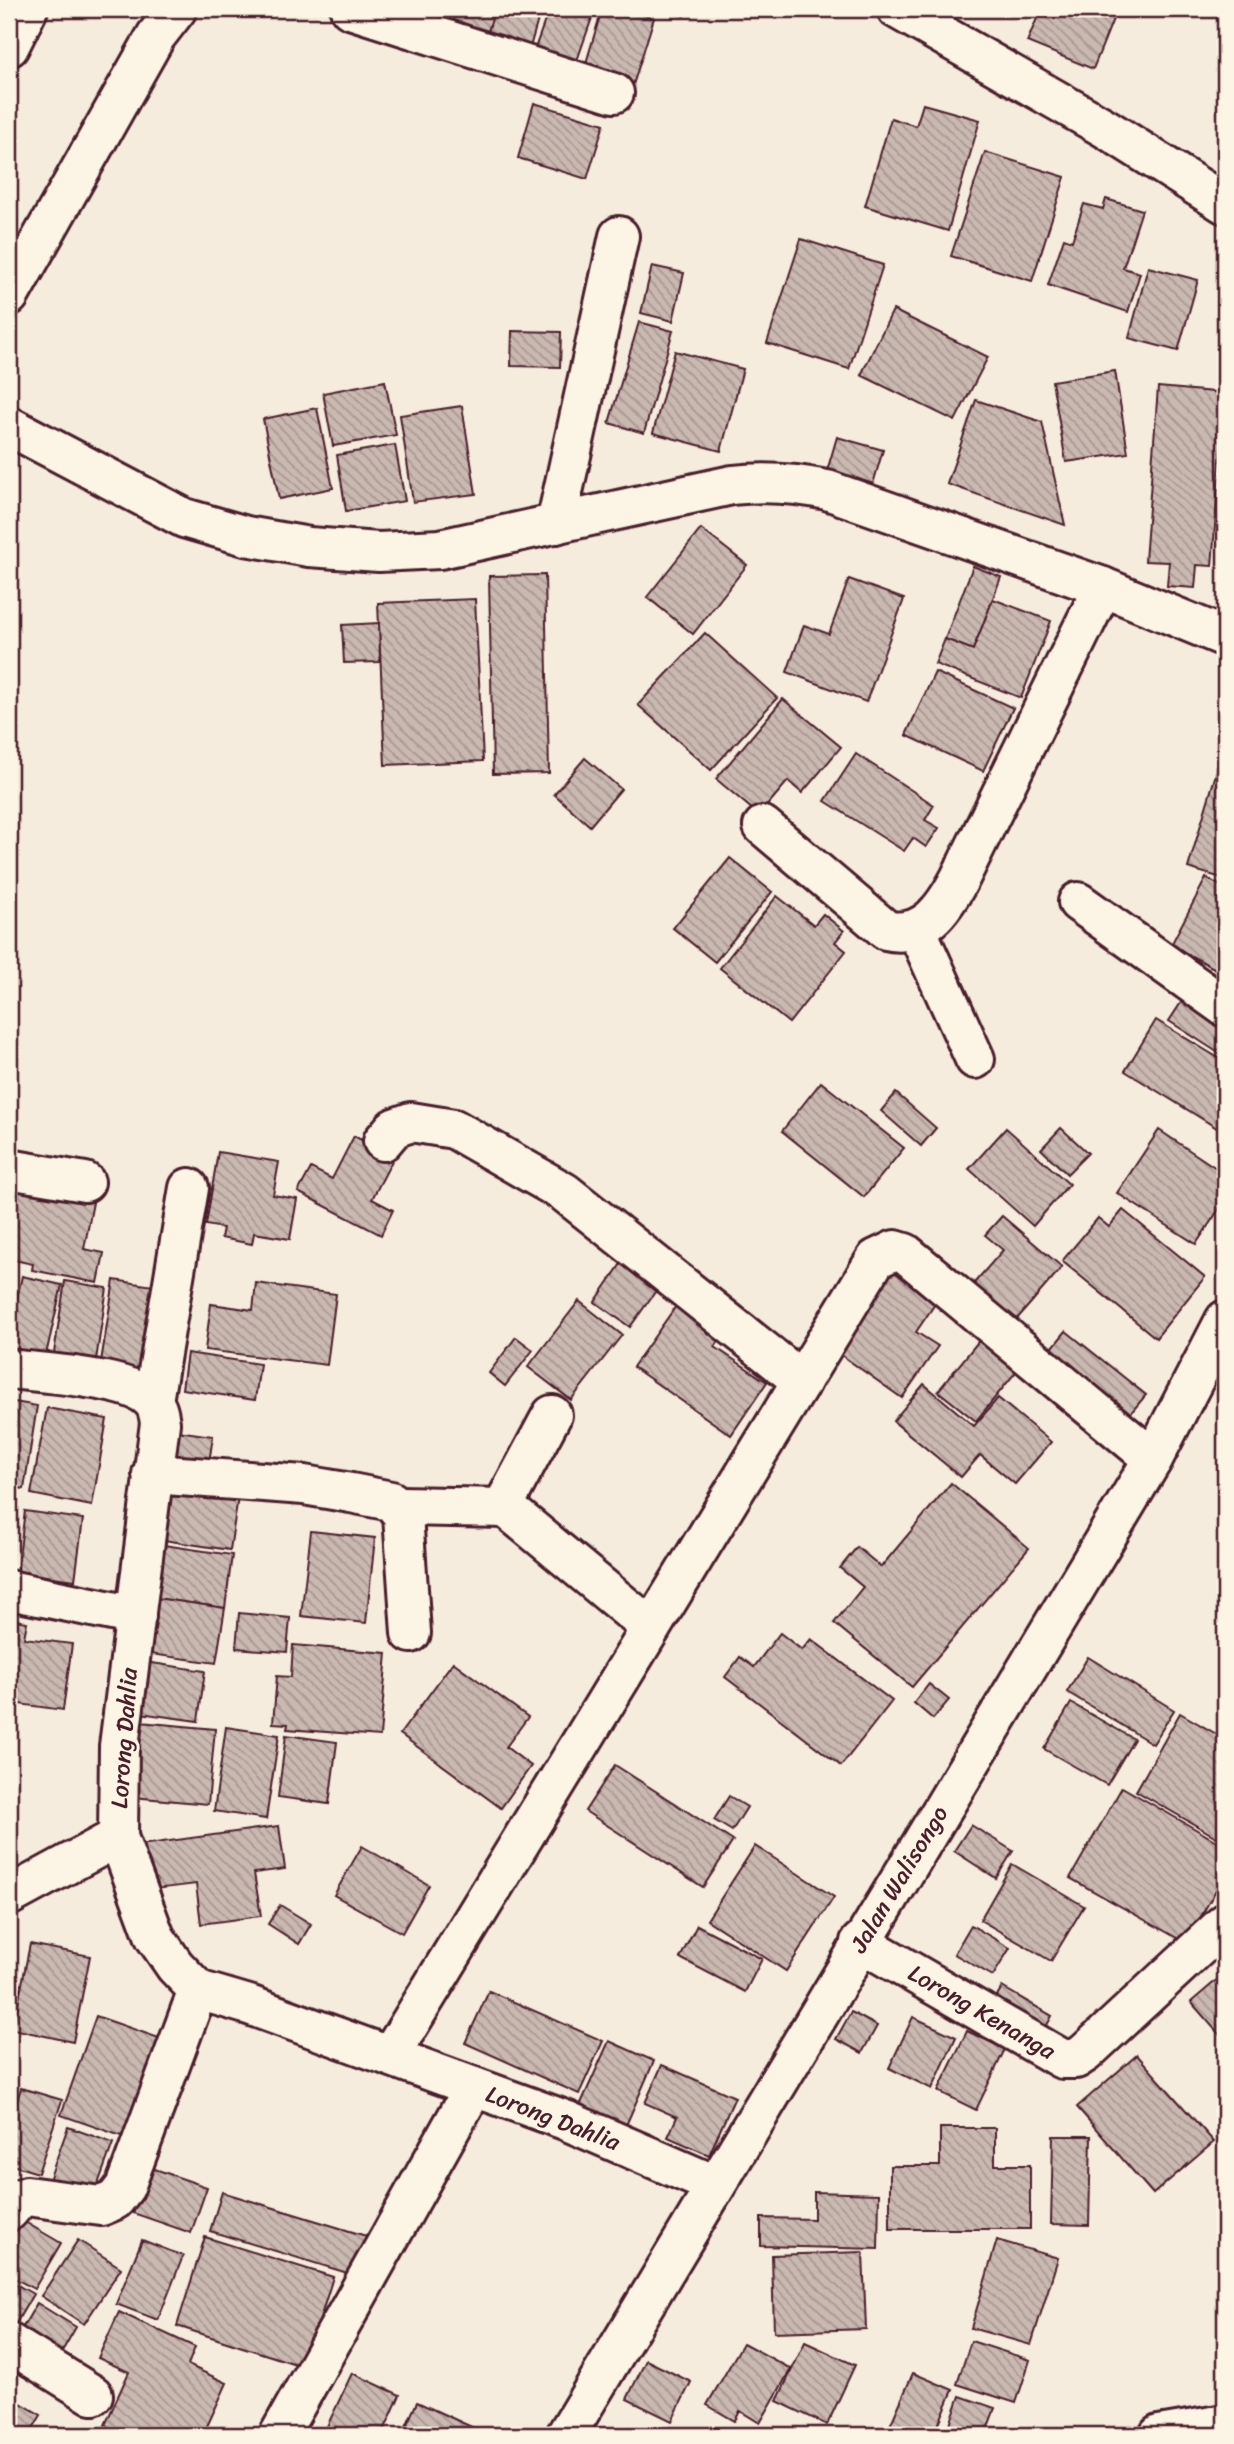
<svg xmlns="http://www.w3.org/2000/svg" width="1234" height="2444" font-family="Sriracha,sans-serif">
<defs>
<pattern id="building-back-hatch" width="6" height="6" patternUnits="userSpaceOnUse" patternTransform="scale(1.75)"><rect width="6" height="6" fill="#cab9b1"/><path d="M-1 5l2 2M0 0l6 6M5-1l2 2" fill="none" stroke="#a69690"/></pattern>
</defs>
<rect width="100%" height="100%" fill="#f5ecde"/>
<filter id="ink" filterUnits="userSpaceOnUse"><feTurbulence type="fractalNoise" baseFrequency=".0143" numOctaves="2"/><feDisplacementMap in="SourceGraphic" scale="14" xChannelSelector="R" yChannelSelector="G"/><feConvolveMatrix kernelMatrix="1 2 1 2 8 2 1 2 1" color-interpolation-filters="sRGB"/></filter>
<g filter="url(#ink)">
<g fill="url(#building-back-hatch)" stroke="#4a1f2b" stroke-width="2">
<polygon points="457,9 495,9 483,48 448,38"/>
<polygon points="495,9 541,9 526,61 483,48"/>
<polygon points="549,9 595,9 573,72 532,57"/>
<polygon points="602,9 623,9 654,18 633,85 584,70"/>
<polygon points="658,9 686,9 684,16"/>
<polygon points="1041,9 1117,9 1093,69 1027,42"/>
<polygon points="534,103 604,124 587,179 518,158"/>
<polygon points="923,104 980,120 948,231 865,206 891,118 916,126"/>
<polygon points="985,152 1065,177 1032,281 951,256"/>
<polygon points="1106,199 1142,210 1123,268 1140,273 1128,312 1048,285 1064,238 1072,241 1084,204 1103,209"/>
<polygon points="801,239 883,265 849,369 767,343"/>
<polygon points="652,266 684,273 673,321 641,313"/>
<polygon points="1148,267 1198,280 1178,351 1129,338"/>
<polygon points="893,310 988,357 955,421 861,375"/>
<polygon points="639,322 673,331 644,433 609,423"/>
<polygon points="512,331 561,332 560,367 511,366"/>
<polygon points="675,351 743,369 721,451 653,433"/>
<polygon points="1115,371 1128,453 1066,462 1052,381"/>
<polygon points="385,381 396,435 333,446 323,393"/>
<polygon points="1158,387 1225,393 1212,566 1197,565 1195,588 1167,586 1169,562 1145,561"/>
<polygon points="976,400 1042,422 1065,525 947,484"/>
<polygon points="462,406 476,494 413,502 400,415"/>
<polygon points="317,408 333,488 279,499 263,419"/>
<polygon points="837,437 883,450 873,484 827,471"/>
<polygon points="395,445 405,501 346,511 337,455"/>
<polygon points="701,529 747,565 693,634 647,597"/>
<polygon points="973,566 1001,577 973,650 945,639"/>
<polygon points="545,575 549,773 493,774 489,576"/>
<polygon points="849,579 904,599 866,702 787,672 804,625 829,634"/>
<polygon points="475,599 483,761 385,765 378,603"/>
<polygon points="993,599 1051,621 1021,698 935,664 945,639 973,650"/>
<polygon points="379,623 380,662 344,663 342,625"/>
<polygon points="705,633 777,698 711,770 638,705"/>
<polygon points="935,672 1013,708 983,771 906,735"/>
<polygon points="783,699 841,747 802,793 788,781 759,815 716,779"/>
<polygon points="856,754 934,805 925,820 939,828 926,847 913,838 904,851 825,801"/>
<polygon points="585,758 621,789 590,826 554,794"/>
<polygon points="1218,767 1225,769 1225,879 1188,868"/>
<polygon points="730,858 772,892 715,962 673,928"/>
<polygon points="1206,878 1225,888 1225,974 1171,945"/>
<polygon points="777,896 814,925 823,914 844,931 835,942 846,951 789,1023 720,968"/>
<polygon points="1188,992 1225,1017 1225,1040 1217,1052 1169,1021"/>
<polygon points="1156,1020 1225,1062 1225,1114 1217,1128 1125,1071"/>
<polygon points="821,1082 904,1148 864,1197 782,1131"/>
<polygon points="896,1093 936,1128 921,1146 881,1111"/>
<polygon points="1006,1128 1069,1184 1033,1226 969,1169"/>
<polygon points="1061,1128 1088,1153 1067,1174 1041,1149"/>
<polygon points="1159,1130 1225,1174 1225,1200 1196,1244 1117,1193"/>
<polygon points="354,1136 394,1157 372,1199 393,1210 381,1235 298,1192 311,1168 332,1179"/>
<polygon points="218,1152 279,1162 273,1195 297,1199 290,1239 254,1233 252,1244 221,1238 223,1228 206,1225"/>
<polygon points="9,1184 94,1197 84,1249 104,1253 98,1283 32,1270 33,1264 9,1259"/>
<polygon points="1123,1210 1205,1277 1156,1338 1062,1261 1098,1218 1109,1227"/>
<polygon points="1002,1216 1062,1267 1010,1327 968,1290 1003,1250 985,1235"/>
<polygon points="629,1252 665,1278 630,1327 595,1302"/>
<polygon points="892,1266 939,1298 916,1332 938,1346 902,1398 834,1350"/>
<polygon points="22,1276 62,1285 45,1359 9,1351 9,1334"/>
<polygon points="114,1280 160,1287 147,1375 100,1368"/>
<polygon points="65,1281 107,1288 96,1360 54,1353"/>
<polygon points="256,1283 336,1294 327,1365 205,1350 211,1304 253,1310"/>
<polygon points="681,1299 727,1330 715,1347 767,1382 731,1435 633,1367"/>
<polygon points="579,1301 622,1335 571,1400 528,1367"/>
<polygon points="1066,1331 1146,1395 1124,1421 1044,1358"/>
<polygon points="986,1332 1024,1362 976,1421 938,1391"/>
<polygon points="516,1337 533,1350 505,1386 489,1373"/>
<polygon points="187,1353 260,1364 255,1400 182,1389"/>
<polygon points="924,1384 974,1426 998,1398 1051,1442 1015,1484 980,1455 961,1477 893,1421"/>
<polygon points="9,1401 37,1406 24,1489 9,1486"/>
<polygon points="47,1408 107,1419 92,1506 31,1494"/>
<polygon points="170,1430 213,1436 209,1463 166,1458"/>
<polygon points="951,1483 1029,1548 912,1687 834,1623 863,1587 840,1568 857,1547 881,1567"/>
<polygon points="157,1486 238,1497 230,1550 150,1538"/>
<polygon points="9,1508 17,1509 10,1568 9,1568"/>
<polygon points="25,1511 83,1519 75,1580 17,1572"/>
<polygon points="311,1531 375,1538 366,1623 301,1616"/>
<polygon points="150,1543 232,1555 225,1608 142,1596"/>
<polygon points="142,1596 225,1608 216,1663 135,1652"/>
<polygon points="239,1613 290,1618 287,1652 236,1648"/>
<polygon points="9,1619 27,1622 24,1638 72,1644 63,1710 11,1703 16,1673 9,1673"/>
<polygon points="780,1633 802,1650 811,1639 892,1701 841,1766 725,1677 740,1657 754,1667"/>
<polygon points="293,1645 387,1653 380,1736 287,1729 288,1724 273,1723 277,1676 291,1677"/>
<polygon points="1088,1657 1174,1710 1153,1744 1067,1692"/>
<polygon points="132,1660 205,1671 198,1721 125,1711"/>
<polygon points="453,1662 528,1717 506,1747 531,1766 501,1808 400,1734"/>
<polygon points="929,1684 949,1700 933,1719 914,1703"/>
<polygon points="1071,1703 1134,1739 1107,1785 1044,1749"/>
<polygon points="1180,1713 1225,1739 1225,1842 1136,1791"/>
<polygon points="129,1721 215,1729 208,1804 122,1796"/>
<polygon points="226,1727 279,1735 266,1819 214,1811"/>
<polygon points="286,1735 337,1742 329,1804 278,1797"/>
<polygon points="615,1765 733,1841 703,1887 585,1811"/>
<polygon points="1122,1787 1225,1846 1225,1874 1186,1943 1070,1878"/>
<polygon points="729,1796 747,1807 732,1831 714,1820"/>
<polygon points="971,1825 1013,1851 996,1878 954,1851"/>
<polygon points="279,1826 285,1869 254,1873 261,1916 201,1924 196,1884 147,1890 140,1845"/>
<polygon points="362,1846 429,1885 402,1933 334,1895"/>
<polygon points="755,1846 834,1897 786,1971 707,1920"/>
<polygon points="1012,1864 1084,1906 1051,1961 980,1920"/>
<polygon points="280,1905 311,1924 299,1944 268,1924"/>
<polygon points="697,1925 762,1959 745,1992 680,1958"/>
<polygon points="971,1925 1010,1948 993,1976 954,1954"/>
<polygon points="30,1944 90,1956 73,2042 13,2029"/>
<polygon points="1225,1973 1225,2041 1191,2002"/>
<polygon points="1002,1987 1052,2016 1039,2040 988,2011"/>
<polygon points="489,1991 603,2041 579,2094 465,2043"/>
<polygon points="851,2012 877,2026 862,2053 836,2039"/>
<polygon points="96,2016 159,2038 124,2137 61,2115"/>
<polygon points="913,2017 956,2037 932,2089 889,2068"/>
<polygon points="967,2031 1005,2049 976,2110 938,2091"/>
<polygon points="609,2041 654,2061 624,2130 578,2110"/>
<polygon points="1137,2055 1214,2142 1153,2194 1077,2107"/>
<polygon points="662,2065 735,2097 709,2155 668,2137 677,2117 645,2103"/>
<polygon points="21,2088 62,2100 38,2173 9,2164 9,2127"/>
<polygon points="68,2127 113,2143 94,2195 49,2180"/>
<polygon points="940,2128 995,2128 995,2165 1030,2165 1030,2229 890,2229 890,2166 940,2166"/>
<polygon points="1053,2136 1091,2136 1089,2225 1051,2224"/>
<polygon points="149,2167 207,2187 191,2233 133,2213"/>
<polygon points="222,2192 366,2236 354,2275 210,2231"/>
<polygon points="814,2192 879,2194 878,2249 761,2246 761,2218 814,2219"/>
<polygon points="13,2215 61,2243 34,2289 9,2275 9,2222"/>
<polygon points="205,2237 333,2277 305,2367 177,2326"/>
<polygon points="78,2240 121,2268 84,2324 41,2296"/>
<polygon points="142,2240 183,2256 158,2320 116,2304"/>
<polygon points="997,2240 1058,2258 1031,2345 971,2328"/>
<polygon points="863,2252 866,2329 774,2332 772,2255"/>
<polygon points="9,2280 33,2294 9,2335"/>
<polygon points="37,2303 76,2327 56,2362 16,2339"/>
<polygon points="119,2312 195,2347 188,2365 227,2383 203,2435 127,2435 105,2425 129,2372 98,2358"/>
<polygon points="971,2341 1030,2360 1016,2403 957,2384"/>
<polygon points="805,2342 855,2365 827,2425 777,2401"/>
<polygon points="743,2343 791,2369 760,2423 740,2411 735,2421 707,2405"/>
<polygon points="646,2360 691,2382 672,2421 627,2399"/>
<polygon points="352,2373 400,2395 382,2435 323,2435"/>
<polygon points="913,2373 953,2390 934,2435 886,2435"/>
<polygon points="9,2396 41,2415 29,2435 9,2435"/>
<polygon points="960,2396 995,2408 985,2435 946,2435"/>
<polygon points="417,2402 489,2435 402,2435"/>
<polygon points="758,2429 758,2435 648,2435 648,2431"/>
</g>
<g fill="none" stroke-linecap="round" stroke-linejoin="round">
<defs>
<g id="minor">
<polyline points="350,9 614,93"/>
<polyline points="897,9 1105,128 1225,204"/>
<polyline points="9,47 28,9"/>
<polyline points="9,296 156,36 177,9"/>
<path d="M9,426L184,518L246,536L309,547L379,552L440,549L732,485C766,481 794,483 827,490L1103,587L1225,637"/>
<polyline points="556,524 619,236"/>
<path d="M763,826L886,930C924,939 944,908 960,878L1103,587"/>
<polyline points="1078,902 1225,1007"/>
<polyline points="917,931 975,1059"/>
<polyline points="383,1141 394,1128 411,1122 454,1129 564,1192 802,1381"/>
<polyline points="9,1169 85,1182"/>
<path d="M9,1369C41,1373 134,1377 153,1402C158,1408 159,1416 160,1423L119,1746L118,1837L155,1937L175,1966L198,1990L249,2005L565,2120L715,2185"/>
<polyline points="153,1401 189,1188"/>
<polyline points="552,1415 507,1499 506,1508 651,1628"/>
<polyline points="152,1474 304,1485 351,1493 391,1501 403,1515 411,1633"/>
<polyline points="399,1506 506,1508"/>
<polyline points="9,1590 136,1616"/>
<polyline points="9,1896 118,1837"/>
<polyline points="860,1942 1062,2059 1076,2059 1085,2053 1225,1923"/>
<polyline points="390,2056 876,1259 895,1250 905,1253 1153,1459"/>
<polyline points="9,2211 19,2199 27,2196 101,2206 115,2200 125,2187 198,1990"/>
<polyline points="9,2343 93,2395"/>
<polyline points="279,2435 474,2087"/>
<polyline points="566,2435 1153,1459 1225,1320"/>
<polyline points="1159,2435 1225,2424"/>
</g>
</defs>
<use href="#minor" stroke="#4a1f2b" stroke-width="44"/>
<use href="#minor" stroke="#fcf5e5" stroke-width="38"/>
</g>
</g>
<g text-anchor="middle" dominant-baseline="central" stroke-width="6" stroke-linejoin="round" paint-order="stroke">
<g font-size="24" fill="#4a1f2b" stroke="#fcf5e5">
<text transform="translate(124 1738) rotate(-86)">Lorong Dahlia</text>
<text transform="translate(899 1879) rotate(-59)">Jalan Walisongo</text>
<text transform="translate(982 2012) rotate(30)">Lorong Kenanga</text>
<text transform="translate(553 2118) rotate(21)">Lorong Dahlia</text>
</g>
</g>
<rect width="1234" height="2444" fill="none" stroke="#fcf5e5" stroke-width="35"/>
<rect x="18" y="18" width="1199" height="2409" fill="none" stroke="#4a1f2b" stroke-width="2.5" filter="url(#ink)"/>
</svg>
